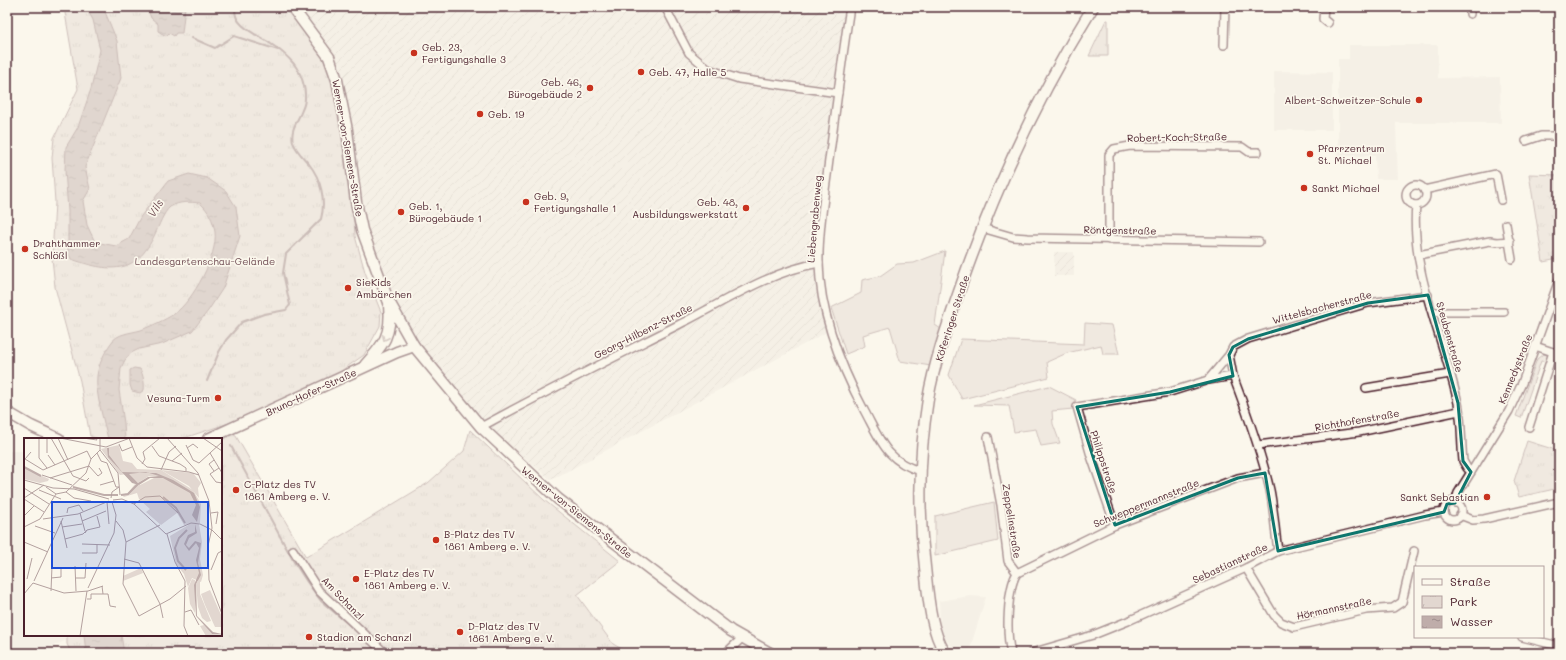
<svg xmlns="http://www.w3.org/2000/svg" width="1566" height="660" font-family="Mali,sans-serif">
<defs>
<pattern id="industrial-furrows" width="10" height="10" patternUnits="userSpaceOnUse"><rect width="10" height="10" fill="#eee7de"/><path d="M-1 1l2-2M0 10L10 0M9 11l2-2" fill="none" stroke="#cec6bf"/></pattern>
<pattern id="park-tufts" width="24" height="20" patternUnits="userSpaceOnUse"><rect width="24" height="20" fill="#e2d7d0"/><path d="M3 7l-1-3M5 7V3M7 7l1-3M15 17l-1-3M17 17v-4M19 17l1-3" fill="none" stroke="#c3b8b3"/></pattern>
<pattern id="water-ripples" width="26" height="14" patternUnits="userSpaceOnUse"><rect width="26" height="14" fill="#bfadaa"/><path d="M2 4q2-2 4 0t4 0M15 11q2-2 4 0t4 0" fill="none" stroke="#9d8c8b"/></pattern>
</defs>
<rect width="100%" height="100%" fill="#fbf7ec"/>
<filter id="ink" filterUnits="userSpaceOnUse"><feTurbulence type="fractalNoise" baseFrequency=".025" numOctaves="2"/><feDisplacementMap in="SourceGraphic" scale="8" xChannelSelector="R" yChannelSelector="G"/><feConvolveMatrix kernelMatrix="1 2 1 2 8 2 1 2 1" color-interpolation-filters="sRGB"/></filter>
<g filter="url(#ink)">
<g fill="#eee7de">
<polygon points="1349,45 1438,45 1438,78 1500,77 1501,123 1396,123 1398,179 1376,179 1375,156 1338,156 1338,59 1349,59"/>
<polygon points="1274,71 1332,72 1332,130 1274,130"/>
<polygon points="7,451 25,451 25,635 67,635 67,640 37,653 12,653 7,641"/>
<polygon points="970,596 986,597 969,652 957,653 944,637 940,623 939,601"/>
</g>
<g fill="url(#industrial-furrows)">
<polygon points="295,7 847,7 815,262 827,332 551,480 483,424 418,342 400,308 367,234 344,84 334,55"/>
<rect x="1054" y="252" width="20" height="24"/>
</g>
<g fill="#e2d7d0" stroke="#967b7e">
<polygon points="945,251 935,325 941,329 931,366 900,361 890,327 863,335 865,346 846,354 831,308 861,293 862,280 880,276 897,264 914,263"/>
<polygon points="1085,323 1112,325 1119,354 1103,354 1101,345 1067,353 1047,362 1049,377 962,399 949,375 961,339 1084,344"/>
<polygon points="1543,354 1548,355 1548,362 1541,361 1521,418 1516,416 1537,359"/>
<polygon points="1049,386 1076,400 1073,409 1052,411 1053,424 1060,443 1041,446 1036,429 1014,432 1009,406 974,405"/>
<polygon points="994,502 998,541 935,556 935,516"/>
</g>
<g fill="url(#park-tufts)" stroke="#967b7e">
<polygon points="64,7 289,7 317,43 338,96 353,204 355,236 365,272 381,312 380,326 364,355 338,373 229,423 181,439 99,439 90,436 80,381 55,287 52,258 55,202 52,158 54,138 78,89"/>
<polygon points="1106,20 1108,20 1108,56 1089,56"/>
<polygon points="1529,174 1559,175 1558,259 1543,262"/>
<polygon points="470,430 544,500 620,561 577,595 613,644 629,653 71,653 67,644 67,635 221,635 221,439 215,439 233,431 306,557 428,483 464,451"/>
<polygon points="1527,441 1559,451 1559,488 1519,497 1514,481"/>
</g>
<g fill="url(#water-ripples)" stroke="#907477">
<path d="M86,7H103L117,41L121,78L85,167L90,189L83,201L87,225L95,242L116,246L129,239L141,216L168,181L189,174L207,178L226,191L236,207L240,236L223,288L208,311L192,331L162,344L139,349L131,353L125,360L121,368L119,390L124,423L125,439H108C104,421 95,394 97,376C98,366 105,351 111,343C117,333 131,333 141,330C151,326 165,320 174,314C193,301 218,255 215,232C213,220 209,211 200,203C191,202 179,201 170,207C163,213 159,226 155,234C136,276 109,272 71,259L68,252V211L65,170L66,147L78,127L91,89L100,50L93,20Z"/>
<polygon points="149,7 185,7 182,33 176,33 174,36 169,33 166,36 158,31 158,24 151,18 148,10"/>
<path d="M134,368L140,369C143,374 145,384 144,390L140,393L132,391L130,385V370Z"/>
<polygon points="84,635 121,635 124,653 86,653"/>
</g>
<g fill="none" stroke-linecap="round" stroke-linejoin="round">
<g stroke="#907477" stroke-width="2">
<polyline points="192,38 215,48 234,36 278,50"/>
<path d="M207,381L219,352L226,340L242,322L264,314L286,310L290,305L283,273L286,254L321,219C326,200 321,179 309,164C303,157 296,151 293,142C290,129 298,121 302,110C309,96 303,76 294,64C288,57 279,49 271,44C260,36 230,25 236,7"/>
<polyline points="231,446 294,562 307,582 321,601 354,629"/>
</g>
<defs>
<g id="street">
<polyline points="665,7 689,53 708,69 739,79 838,93"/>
<path d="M850,7C842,58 836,109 829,160C825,194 818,229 819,263C820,316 841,367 865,412C880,440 888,463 921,471"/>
<polyline points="1324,7 1323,19 1328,23"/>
<polyline points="1470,7 1470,14"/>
<polyline points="1224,45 1225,7"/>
<polyline points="1526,141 1541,136 1559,136"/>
<circle cx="1416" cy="195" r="10"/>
<polyline points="1424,190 1496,174 1501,200"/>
<path d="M1416,205C1410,272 1444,338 1458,403C1462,422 1461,442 1463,461L1467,468L1471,472"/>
<polyline points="1506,224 1512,259"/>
<polyline points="982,228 1013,237 1028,238 1259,242"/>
<polyline points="1109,240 1109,155 1114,149 1130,146 1242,147 1249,152 1258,152"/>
<polyline points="1418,255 1490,241 1497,242 1510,241"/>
<polyline points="1433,312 1504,312"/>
<polyline points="1535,346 1559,354"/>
<polyline points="1229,355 1233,376 1208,380 1229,355 1233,347 1248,339 1368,303 1428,295"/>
<path d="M1233,376C1247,413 1261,451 1270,490C1274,510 1275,531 1278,551"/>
<polyline points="1366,388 1450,374"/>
<path d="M481,427C548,390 617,356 686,321C728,299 772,271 819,263"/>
<polyline points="1529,427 1553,352"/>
<path d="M988,437L1001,505L1008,561L1017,573C1007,589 1006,635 1011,653"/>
<polyline points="1258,445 1359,432 1459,411"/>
<circle cx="1453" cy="511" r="9"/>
<polyline points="1455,503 1458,493 1509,411 1522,383 1559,280"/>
<polyline points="1460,515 1473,520 1484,519 1559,502"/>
<polyline points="1115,525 1091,456 1077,407 1170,392 1208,380"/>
<polyline points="293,550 319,591 385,653"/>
<polyline points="1246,568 1274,615 1281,622 1294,627 1366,610 1393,608 1402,602 1414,551"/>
<polyline points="1017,573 1115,525 1238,478 1265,473"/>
<polyline points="1522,637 1559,646"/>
<polyline points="726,653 741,639"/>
<polyline points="1031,653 1093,635 1128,621 1246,568 1278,551 1425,515 1444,512"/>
</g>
<g id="secondary">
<polyline points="292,7 329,57 337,80 347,130 356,202 362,230 388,300 414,346 481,427 558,499 731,631 770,653"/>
<path d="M365,365C384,344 392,335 389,305"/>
<polyline points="7,412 31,426 59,439"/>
<polyline points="208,439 397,352 414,346"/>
<path d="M945,653C930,629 928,595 925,567C918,511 919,454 928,399C935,359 949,321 962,283C996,186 1039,94 1093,7"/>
</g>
</defs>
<use href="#street" stroke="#4a1f2b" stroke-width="10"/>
<use href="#secondary" stroke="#4a1f2b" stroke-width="13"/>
<use href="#street" stroke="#fbf7ec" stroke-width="7"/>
<use href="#secondary" stroke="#fbf7ec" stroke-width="10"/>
</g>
<defs><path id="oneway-chevron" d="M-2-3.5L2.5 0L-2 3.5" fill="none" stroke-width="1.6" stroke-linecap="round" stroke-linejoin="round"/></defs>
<use stroke="#ab9695" href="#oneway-chevron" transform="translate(385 338) rotate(115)"/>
</g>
<path d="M0 0H1566V660H0ZM1428,295L1458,403L1463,461L1471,472L1455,503L1447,504L1444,512L1278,551L1265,473L1238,478L1115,525L1077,407L1170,392L1233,376L1229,355L1233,347L1248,339L1368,303Z" fill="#fbf7ec" fill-opacity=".55" fill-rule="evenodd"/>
<path fill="none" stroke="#0f766e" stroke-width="3" stroke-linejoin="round" d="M1428,295L1458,403L1463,461L1471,472L1455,503L1447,504L1444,512L1278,551L1265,473L1238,478L1115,525L1077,407L1170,392L1233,376L1229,355L1233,347L1248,339L1368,303Z"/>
<g fill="#c8321e" stroke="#fbf7ec" stroke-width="1.5">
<circle cx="414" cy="53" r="4"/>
<circle cx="641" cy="72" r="4"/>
<circle cx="590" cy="88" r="4"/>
<circle cx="1419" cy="100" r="4"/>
<circle cx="480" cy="114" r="4"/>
<circle cx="1310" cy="154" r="4"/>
<circle cx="1304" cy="188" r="4"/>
<circle cx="526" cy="202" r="4"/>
<circle cx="746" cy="208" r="4"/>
<circle cx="401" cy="212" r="4"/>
<circle cx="25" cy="249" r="4"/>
<circle cx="348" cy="288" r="4"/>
<circle cx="218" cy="398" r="4"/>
<circle cx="236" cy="490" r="4"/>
<circle cx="1487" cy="497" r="4"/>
<circle cx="436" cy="540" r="4"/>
<circle cx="356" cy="579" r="4"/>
<circle cx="460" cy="632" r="4"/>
<circle cx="309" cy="637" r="4"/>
</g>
<g text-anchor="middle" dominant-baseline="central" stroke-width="3.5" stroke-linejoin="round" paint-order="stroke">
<g font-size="10" fill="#4a1f2b" stroke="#fbf7ec" text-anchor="start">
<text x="422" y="47">Geb. 23,<tspan x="422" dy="12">Fertigungshalle 3</tspan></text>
<text x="649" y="72">Geb. 47, Halle 5</text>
<text x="582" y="82" text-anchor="end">Geb. 46,<tspan x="582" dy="12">Bürogebäude 2</tspan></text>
<text x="1411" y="100" text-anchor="end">Albert-Schweitzer-Schule</text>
<text x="488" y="114">Geb. 19</text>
<text x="1318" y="148">Pfarrzentrum<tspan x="1318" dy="12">St. Michael</tspan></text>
<text x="1312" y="188">Sankt Michael</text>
<text x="534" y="196">Geb. 9,<tspan x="534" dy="12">Fertigungshalle 1</tspan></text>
<text x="738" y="202" text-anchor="end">Geb. 48,<tspan x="738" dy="12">Ausbildungswerkstatt</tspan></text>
<text x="409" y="206">Geb. 1,<tspan x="409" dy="12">Bürogebäude 1</tspan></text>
<text x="33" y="243">Drahthammer<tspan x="33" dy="12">Schlößl</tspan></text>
<text x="356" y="282">SieKids<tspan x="356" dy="12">Ambärchen</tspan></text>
<text x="210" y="398" text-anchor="end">Vesuna-Turm</text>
<text x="244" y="484">C-Platz des TV<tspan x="244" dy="12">1861 Amberg e. V.</tspan></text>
<text x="1479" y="497" text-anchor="end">Sankt Sebastian</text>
<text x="444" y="534">B-Platz des TV<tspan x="444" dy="12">1861 Amberg e. V.</tspan></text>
<text x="364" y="573">E-Platz des TV<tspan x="364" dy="12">1861 Amberg e. V.</tspan></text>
<text x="468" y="626">D-Platz des TV<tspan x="468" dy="12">1861 Amberg e. V.</tspan></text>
<text x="317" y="637">Stadion am Schanzl</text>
</g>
<g font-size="10" fill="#4a1f2b" stroke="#fbf7ec">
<text transform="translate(1177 137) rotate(-1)">Robert-Koch-Straße</text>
<text transform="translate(348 148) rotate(80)">Werner-von-Siemens-Straße</text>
<text transform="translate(814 219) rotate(-85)">Liebengrabenweg</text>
<text transform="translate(1120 230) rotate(1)">Röntgenstraße</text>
<text transform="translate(1322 307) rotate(-15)">Wittelsbacherstraße</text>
<text transform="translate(952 318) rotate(-72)">Köferinger Straße</text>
<text transform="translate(643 331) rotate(-27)">Georg-Hilbenz-Straße</text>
<text transform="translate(1450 337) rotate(74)">Steubenstraße</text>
<text transform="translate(1515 369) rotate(-68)">Kennedystraße</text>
<text transform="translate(311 392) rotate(-25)">Bruno-Hofer-Straße</text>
<text transform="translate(1357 420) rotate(-10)">Richthofenstraße</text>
<text transform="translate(1104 462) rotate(72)">Philippstraße</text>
<text transform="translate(1146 503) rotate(-22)">Schweppermannstraße</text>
<text transform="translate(577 512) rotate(39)">Werner-von-Siemens-Straße</text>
<text transform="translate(1012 521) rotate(81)">Zeppelinstraße</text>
<text transform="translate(1230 563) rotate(-25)">Sebastianstraße</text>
<text transform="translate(343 598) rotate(46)">Am Schanzl</text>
<text transform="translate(1334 608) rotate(-12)">Hörmannstraße</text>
</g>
<g font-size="10" fill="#704d54" stroke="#fbf7ec">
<text x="205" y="261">Landesgartenschau-Gelände</text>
</g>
<g font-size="11" font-style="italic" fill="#6d4a51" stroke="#fbf7ec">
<text transform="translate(155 208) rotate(-57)">Vils</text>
</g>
</g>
<g transform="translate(24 438)">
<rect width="198" height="198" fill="#fbf7ec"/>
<path d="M117,130L119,135L99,143V138ZM176,140V156L187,183L183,184L178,180L174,169L172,146ZM168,141L171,142V175L166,166L164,150ZM180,187L188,196H198V198H182L176,188Z" fill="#e2d7d0"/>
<path d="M95,7L99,23L108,25L113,31L137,32L169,52L177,66L176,85L160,87L153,75L137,87L122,74L126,71L115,61L113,55L100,59L97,56H103L111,46L116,47L134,38H125L114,45L104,36L96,37L77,11ZM0,30L25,41L24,43L16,45L0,41ZM166,86H175L178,104L176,121L179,137L177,144L168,140L164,149L160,136L152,126L146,98Z" fill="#e2d7d0"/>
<path d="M137,32L169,35L177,45L174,50L175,60L165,48ZM186,152L198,179V189H191L181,167L177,156Z" fill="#e2d7d0"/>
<path d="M83,10H85V17L98,34L132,35L149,42L170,55L176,69L173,84L168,77L172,67L166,55L139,40H126L115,47L108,45L84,19ZM122,34L135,38L124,39L114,45L105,36ZM171,86L173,95L165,100L162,107L165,110L171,103L177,105L174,125L177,137L172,146L173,178L189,194L198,196H188L172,178L170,147L175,135L172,122L175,110L172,105L165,113L160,106L164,97L171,94Z" fill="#bfadaa" fill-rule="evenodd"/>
<path fill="none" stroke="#bfadaa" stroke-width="2" d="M0,29L17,38M49,49L80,57H94M97,57L104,56L114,46M139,59L152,70L161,85M162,132L154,123L151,110L155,100L163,92"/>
<path fill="none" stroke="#b4a19f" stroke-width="1" d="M15,0V20L23,30M23,0V15M27,0L49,38L62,43L65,40M34,0L44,22M36,0L82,9L106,0M59,0L73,2L72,0M76,0V12L94,35L96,57M105,0L113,20L123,29L165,34L175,37M143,0L174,35L185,63L188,90L184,108L185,142L198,176M179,0L198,13M95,6L98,13L108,9M162,7L169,22M128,8L135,18L156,26L162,30V33M163,10L169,6L174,10M7,14L1,21L19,32L63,13L67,21M73,15L77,23L83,25L92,49H95M186,15L198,35M24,17L31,27M169,22L175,25L198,4M148,23L158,15M118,26L121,21L119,14L136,0M65,28L74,38L78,35L75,30M195,30L186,36L192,44L198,45M137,32L145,14L152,8M190,33L185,26L190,22M18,37L48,47M26,40L65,28M0,42L29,50L50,51L85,61M76,47L90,43M22,49L32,56M0,50L25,66M15,52L37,61M42,54L50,60L67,63M0,60L20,47M87,60L88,54L95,49M0,61L20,74M89,62L98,61L110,66L142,96L167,85L176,86L188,92M83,64L85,86M110,66L121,59L136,58L154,75M43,75L44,70L55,67L59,73M56,75L61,93M187,75L194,74L192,86M0,78L10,68M16,81L32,56L42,54L62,35L67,21L76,12M19,81L54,76L85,63M37,83L43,110M58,83L82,73M92,83L99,92L102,104L99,146L115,178L146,161L162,148M11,88L31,95M0,89L16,81M38,89L58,86M63,92L76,89L73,78M188,92L198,102M143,96L151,124L161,143L160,188L164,198M41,101L59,96L63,92L61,95M0,104L24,114M102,104L136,87M58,106L86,107M58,115H73V106M100,121L115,125L136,166L139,180M51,128L52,153M187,132L194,115L198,113M27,140L37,139V129M52,140H61L62,125M3,141L8,120M10,143L39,80M9,145L40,155L64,153L79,148M64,150L90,95L92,77L88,64M27,153L28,128M0,156L9,145M79,156H84L86,168L92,169M63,161H67V156H79L78,148M161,174L167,172L175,187M56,198L63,153"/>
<path fill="#1d4ed8" fill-opacity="0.15" stroke="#1d4ed8" stroke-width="2" d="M28,64H184V130H28Z"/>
<rect width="198" height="198" fill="none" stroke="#4a1f2b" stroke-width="2"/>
</g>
<rect width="1566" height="660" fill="none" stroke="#fbf7ec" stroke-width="24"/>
<rect x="12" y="12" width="1542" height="636" fill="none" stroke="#4a1f2b" stroke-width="1.5" filter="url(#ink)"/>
<rect x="1414" y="566" width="130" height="72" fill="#fbf7ec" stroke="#b4a19f"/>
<rect x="1422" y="579" width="20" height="6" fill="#fbf7ec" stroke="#b4a19f"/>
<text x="1450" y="586" font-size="12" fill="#4a1f2b">Straße</text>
<rect x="1422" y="596" width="20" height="12" fill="url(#park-tufts)" stroke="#b4a19f"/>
<text x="1450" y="606" font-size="12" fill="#4a1f2b">Park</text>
<rect x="1422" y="616" width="20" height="12" fill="url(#water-ripples)" stroke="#b4a19f"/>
<text x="1450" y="626" font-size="12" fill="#4a1f2b">Wasser</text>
</svg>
